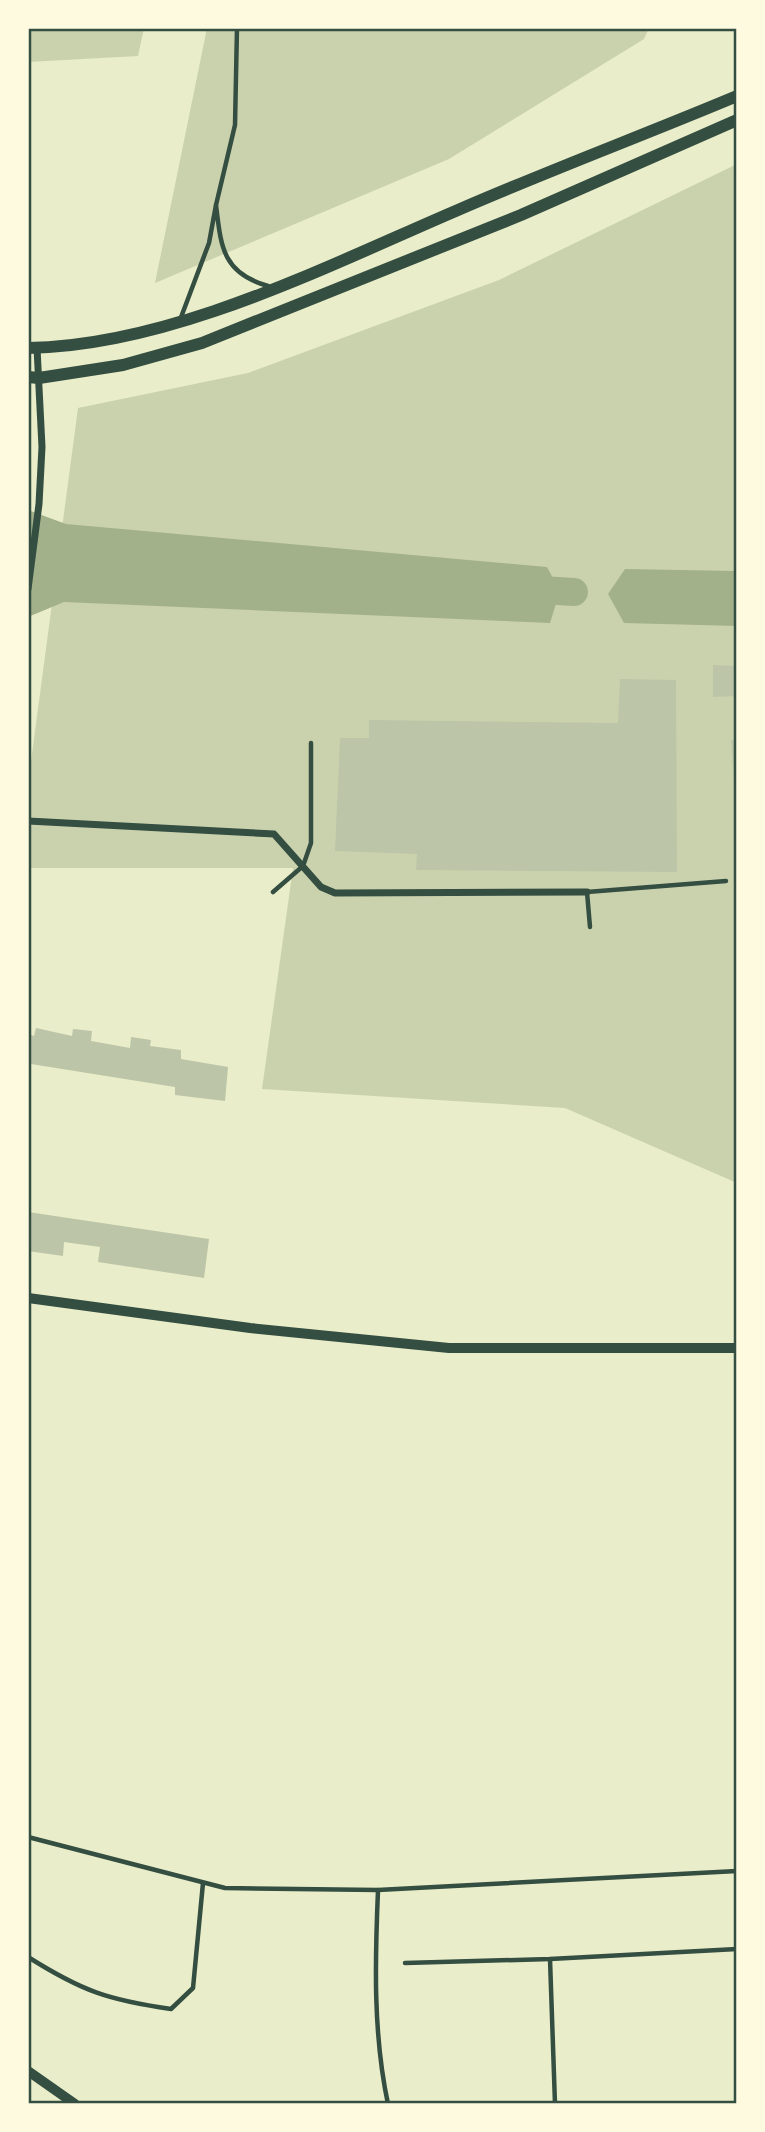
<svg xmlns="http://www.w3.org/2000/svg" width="765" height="2132" font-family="Inter,sans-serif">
<rect width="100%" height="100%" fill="#e9edc9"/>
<g fill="#cad2ad">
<polygon points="28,28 144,28 138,56 28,62"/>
<polygon points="207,28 649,28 644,39 449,159 155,283"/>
<polygon points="737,164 737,1183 565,1108 262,1089 293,868 28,868 28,784 78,408 248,373 499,280"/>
</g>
<g fill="#a3b18a">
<polygon points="28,510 66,524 547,567 560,591 550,623 64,602 28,617"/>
<polygon points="625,569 737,571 737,626 624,623 608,594"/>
</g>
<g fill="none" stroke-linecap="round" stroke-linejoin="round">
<polyline stroke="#a3b18a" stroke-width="28" points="524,589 574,592"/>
</g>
<g fill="#bcc5a7">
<polygon points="713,665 737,666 737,696 713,697"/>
<polygon points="620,679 676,680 677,872 416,870 417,854 335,851 340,738 369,738 369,720 618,723"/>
<polygon points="731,740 737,740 737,794 735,794"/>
<polygon points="36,1028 72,1036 73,1029 92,1031 91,1041 130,1048 131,1037 151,1040 150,1046 181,1050 181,1059 228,1067 225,1101 175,1095 175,1087 31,1064 28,1073 28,1034 34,1036"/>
<polygon points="28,1212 209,1239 204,1278 98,1262 100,1247 64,1242 63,1256 28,1251"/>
</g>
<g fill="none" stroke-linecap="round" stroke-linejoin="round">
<g stroke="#344e41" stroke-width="4.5">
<polyline points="216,205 235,125 237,28"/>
<path d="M180,320L209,243L216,205C221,246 222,273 268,286"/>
<polyline points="273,892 303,866 311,843 311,743"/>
<polyline points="590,927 587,892 726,881"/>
<polyline points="28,1837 225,1888 378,1890 737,1871"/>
<path d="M378,1890C375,1961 373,2034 388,2104"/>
<path d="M28,1957C82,1991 108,2000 171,2009L193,1988L203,1883"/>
<polyline points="550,1959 555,2104"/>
<polyline points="405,1963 550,1959 737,1949"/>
</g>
<g stroke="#344e41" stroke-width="7">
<polyline points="28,589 39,504 42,447 37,348"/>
<polyline points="28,821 274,834 321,887 335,893 587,892"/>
</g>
<g stroke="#344e41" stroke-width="10">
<polyline points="28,1298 250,1328 449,1348 737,1348"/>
<polyline points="28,2071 75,2104"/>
</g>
<g stroke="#344e41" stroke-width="12">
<path d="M28,348C171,346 327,266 458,210C550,170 644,135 737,96"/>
<polyline points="28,377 39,378 123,365 202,343 521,215 737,120"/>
</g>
</g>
<rect width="765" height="2132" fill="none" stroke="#fefae0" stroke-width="60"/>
<rect x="30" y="30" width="705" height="2072" fill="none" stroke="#344e41" stroke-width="2.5"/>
</svg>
